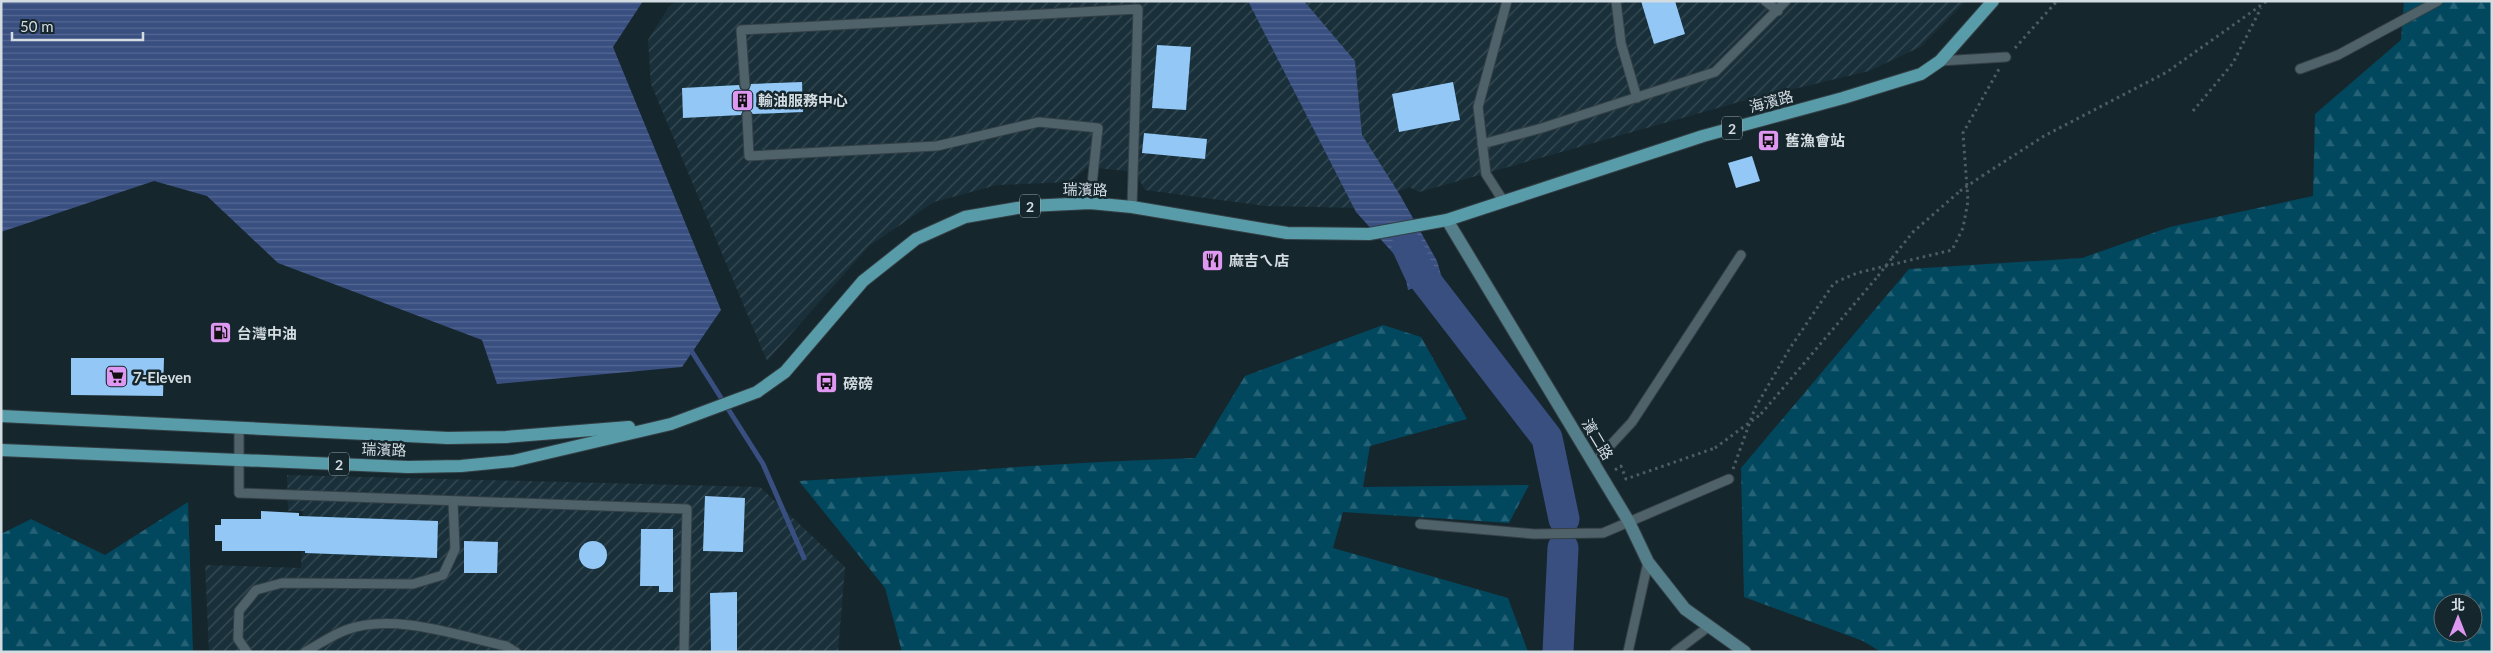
<svg xmlns="http://www.w3.org/2000/svg" width="2493" height="653" font-family="Lato,'Noto Sans TC',sans-serif">
<defs>
<pattern id="industrial-furrows" width="10" height="10" patternUnits="userSpaceOnUse" patternTransform="scale(1.25)"><rect width="10" height="10" fill="#19303a"/><path d="M-1 1l2-2M0 10L10 0M9 11l2-2" fill="none" stroke="#3a4d56"/></pattern>
<pattern id="forest-firs" width="22" height="20" patternUnits="userSpaceOnUse" patternTransform="scale(1.25)"><rect width="22" height="20" fill="#01485f"/><path d="M5 1l3.5 6h-7zM16 11l3.5 6h-7z" fill="#256276"/></pattern>
<pattern id="water-rules" width="6" height="5" patternUnits="userSpaceOnUse" patternTransform="scale(1.25)"><rect width="6" height="5" fill="#384f80"/><path d="M0 2.5h6" fill="none" stroke="#546892"/></pattern>
</defs>
<rect width="100%" height="100%" fill="#16262d"/>
<g fill="url(#industrial-furrows)">
<polygon points="676,1 1966,1 1920,47 1869,71 1739,102 1419,192 1409,187 1359,208 1266,206 1145,190 1135,172 1088,167 1070,182 997,185 934,202 869,246 767,361 651,84 648,40 668,8"/>
<polygon points="287,475 760,487 845,567 838,652 209,652 205,565 301,568 303,511 288,511"/>
</g>
<g fill="url(#forest-firs)" fill-rule="evenodd">
<path d="M2404,1H2492V652H1881L1863,641L1744,597L1741,468L1909,269L2082,258L2170,227L2313,196L2315,114L2401,40ZM2443,603H2473V633H2443Z"/>
<path d="M1383,325L1421,337L1467,419L1370,446L1363,487L1529,485L1509,523L1343,512L1333,548L1508,598L1528,652H902L885,588L799,481C931,474 1062,462 1195,458L1245,376Z"/>
<polygon points="188,502 193,652 1,652 1,534 31,519 105,555"/>
</g>
<g fill="url(#water-rules)">
<polygon points="1,1 643,1 613,47 721,310 682,367 497,384 482,340 278,263 207,196 154,181 1,232"/>
<polygon points="1248,1 1304,1 1355,61 1362,135 1400,195 1437,261 1442,278 1408,290 1403,264 1356,212"/>
</g>
<g fill="none" stroke-linecap="round" stroke-linejoin="round">
<polyline stroke="#384f80" stroke-width="5" points="692,352 763,464 804,558"/>
<g stroke="#384f80" stroke-width="31">
<polyline points="1407,246 1419,272 1547,438 1564,519"/>
<polyline points="1558,652 1563,548"/>
</g>
</g>
<g fill="#93c7f6">
<polygon points="1641,1 1675,1 1685,34 1654,44"/>
<polygon points="1157,45 1191,47 1186,110 1152,108"/>
<polygon points="802,82 803,112 753,114 747,109 743,110 741,115 683,118 682,88 739,85 740,89 745,91 749,90 751,84"/>
<polygon points="1453,82 1460,120 1399,132 1392,94"/>
<polygon points="1144,133 1207,139 1205,159 1142,153"/>
<polygon points="1752,156 1760,181 1736,188 1728,163"/>
<polygon points="71,358 164,358 163,396 71,395"/>
<polygon points="705,496 745,498 743,552 703,551"/>
<polygon points="261,511 299,513 299,516 438,521 437,558 305,553 305,551 222,551 222,541 215,541 215,525 221,525 221,519 261,519"/>
<polygon points="641,529 673,529 673,592 659,592 659,586 640,586"/>
<polygon points="464,541 498,542 497,573 464,573"/>
<circle cx="593" cy="555" r="14"/>
<polygon points="737,592 737,652 711,652 710,593"/>
</g>
<g fill="none" stroke-linecap="round" stroke-linejoin="round">
<defs>
<g id="lane">
<polyline points="1616,1 1621,43 1637,98"/>
<polyline points="1765,1 1778,11"/>
<polyline points="1940,61 2006,57"/>
<polyline points="2300,69 2338,55 2438,1"/>
<polyline points="745,85 741,30 1138,9 1132,207"/>
<polyline points="747,115 749,156 937,146 1039,122 1098,128 1090,203"/>
<polyline points="1482,144 1542,128 1715,72 1786,1"/>
<polyline points="1504,202 1486,174 1478,107 1507,1"/>
<polyline points="239,428 239,493 687,509 684,652"/>
<polyline points="1594,463 1632,422 1741,255"/>
<polyline points="1420,524 1534,534 1603,533 1729,479"/>
<polyline points="247,652 238,639 239,611 256,590 282,583 413,584 443,575 455,549 453,501"/>
<path d="M305,652C318,645 332,635 346,630C393,612 459,636 506,646L516,652"/>
<polyline points="1628,652 1648,562"/>
<polyline points="1675,652 1708,627"/>
</g>
<polyline id="secondary" points="1447,220 1629,522 1648,562 1685,609 1745,652"/>
<g id="primary">
<polyline points="1,416 448,438 506,437 629,427"/>
<polyline points="1,450 408,467 461,466 513,461 671,424 757,392 785,372 863,281 916,239 965,217 1029,206 1090,203 1132,207 1287,233 1369,234 1447,220 1703,136 1843,98 1921,74 1940,61 1993,1"/>
</g>
</defs>
<use href="#lane" stroke="#344046" stroke-width="11"/>
<use href="#secondary" stroke="#344046" stroke-width="14"/>
<use href="#primary" stroke="#344046" stroke-width="14"/>
<g stroke="#4f5d63" stroke-width="3" stroke-dasharray="2.5 4" stroke-linecap="butt">
<polyline points="2015,48 2057,1"/>
<polyline points="2193,111 2233,63 2261,8"/>
<polyline points="1982,176 2044,136 2167,72 2267,1"/>
<polyline points="1892,258 1913,232 1960,191"/>
<polyline points="1761,414 1878,276"/>
<polyline points="1733,469 1755,408 1790,348 1834,283 1857,273 1952,250 1963,228 1968,201 1963,133 1999,69"/>
<polyline points="1615,470 1621,466 1626,479 1715,448"/>
</g>
<use href="#lane" stroke="#4f6169" stroke-width="9"/>
<use href="#secondary" stroke="#547e89" stroke-width="12"/>
<use href="#primary" stroke="#599ca9" stroke-width="12"/>
<g stroke="#4f5d63" stroke-width="3" stroke-dasharray="2.5 4" stroke-linecap="butt">
<polyline points="1960,191 1982,176"/>
<polyline points="1878,276 1892,258"/>
<polyline points="1715,448 1761,414"/>
</g>
</g>
<defs>
<symbol id="building-square" viewBox="-11 -11 22 22"><rect x="-9" y="-9" width="18" height="18" rx="4" fill="#df98f1" stroke="#16262d"/><path d="M-4-6H4V6H1V3H-1V6H-4ZM-2.5-4.3h1.7v1.8h-1.7ZM.8-4.3h1.7v1.8H.8ZM-2.5-1h1.7V.8h-1.7ZM.8-1h1.7V.8H.8Z" fill="#111"/></symbol>
<symbol id="bus-square" viewBox="-11 -11 22 22"><rect x="-9" y="-9" width="18" height="18" rx="4" fill="#df98f1" stroke="#16262d"/><path d="M-5-6H5V4H4V6H2V4H-2V6H-4V4H-5ZM-3.5-4V0h7V-4ZM-3.5 1.2v1.5H-2V1.2ZM2 1.2v1.5H3.5V1.2Z" fill="#111"/></symbol>
<symbol id="restaurant-square" viewBox="-11 -11 22 22"><rect x="-9" y="-9" width="18" height="18" rx="4" fill="#df98f1" stroke="#16262d"/><path d="M-5-6h1v4h1v-4h1v4h1v-4h1v5L-1.5 .5V6h-2V.5L-5-1ZM5-6V6H3V1.5H1.5Q1.5-4 5-6Z" fill="#111"/></symbol>
<symbol id="fuel-square" viewBox="-11 -11 22 22"><rect x="-9" y="-9" width="18" height="18" rx="4" fill="#df98f1" stroke="#16262d"/><path d="M-5.5-6h7V0h2V4h1.3V-2.5L3-4.5l.8-.8L6-3V5H2.5V1h-1V6h-7ZM-4.2-4.7v3.2H.2V-4.7Z" fill="#111"/></symbol>
<symbol id="supermarket-square" viewBox="-11 -11 22 22"><rect x="-9" y="-9" width="18" height="18" rx="4" fill="#df98f1" stroke="#16262d"/><path d="M-6-5.5h2.5l.6 2H6L4.5 2H-2.5L-4.4-4H-6ZM-1.5 3.2a1.3 1.3 0 1 0 .1 0ZM3 3.2a1.3 1.3 0 1 0 .1 0Z" fill="#111"/></symbol>
</defs>
<g fill-rule="evenodd">
<use href="#building-square" x="730" y="88" width="25" height="25"/>
<use href="#bus-square" x="1756" y="128" width="25" height="25"/>
<use href="#restaurant-square" x="1200" y="248" width="25" height="25"/>
<use href="#fuel-square" x="208" y="320" width="25" height="25"/>
<use href="#supermarket-square" x="104" y="364" width="25" height="25"/>
<use href="#bus-square" x="814" y="370" width="25" height="25"/>
</g>
<g text-anchor="middle" dominant-baseline="central" stroke-width="5" stroke-linejoin="round" paint-order="stroke">
<g fill="#16262d" stroke="#9aa5ab" stroke-width="1">
<rect x="1722" y="116.5" width="20" height="23" rx="4"/>
<rect x="1020" y="194.5" width="20" height="23" rx="4"/>
<rect x="329" y="452.5" width="20" height="23" rx="4"/>
</g>
<g font-size="14" font-weight="bold" fill="#d2dce1">
<text x="1732" y="128">2</text>
<text x="1030" y="206">2</text>
<text x="339" y="464">2</text>
</g>
<g font-size="15" font-weight="bold" fill="#d2dce1" stroke="#16262d" text-anchor="start">
<text x="758" y="100">輸油服務中心</text>
<text x="1785" y="140">舊漁會站</text>
<text x="1229" y="260">麻吉ㄟ店</text>
<text x="237" y="333">台灣中油</text>
<text x="133" y="377">7-Eleven</text>
<text x="843" y="383">磅磅</text>
</g>
<g font-size="15" fill="#d2dce1" stroke="#16262d">
<text transform="translate(1771 101) rotate(-15)">海濱路</text>
<text transform="translate(1085 189) rotate(1)">瑞濱路</text>
<text transform="translate(1598 439) rotate(59)">濱二路</text>
<text transform="translate(384 449) rotate(2)">瑞濱路</text>
</g>
</g>
<rect width="2493" height="653" fill="none" stroke="#d2dce1" stroke-width="5"/>
<g transform="translate(2458 618)"><circle r="24" fill="#16262d" stroke="#616f75"/>
<path d="M0-4L9 19L0 12L-9 19Z" fill="#df98f1"/>
<text y="-8" font-size="14" font-weight="bold" text-anchor="middle" fill="#d2dce1">北</text>
</g>
<path d="M12 32v8h131v-8" fill="none" stroke="#d2dce1" stroke-width="2.5"/>
<text x="20" y="32" font-size="15" fill="#d2dce1" stroke="#16262d" stroke-width="4" paint-order="stroke">50 m</text>
</svg>
